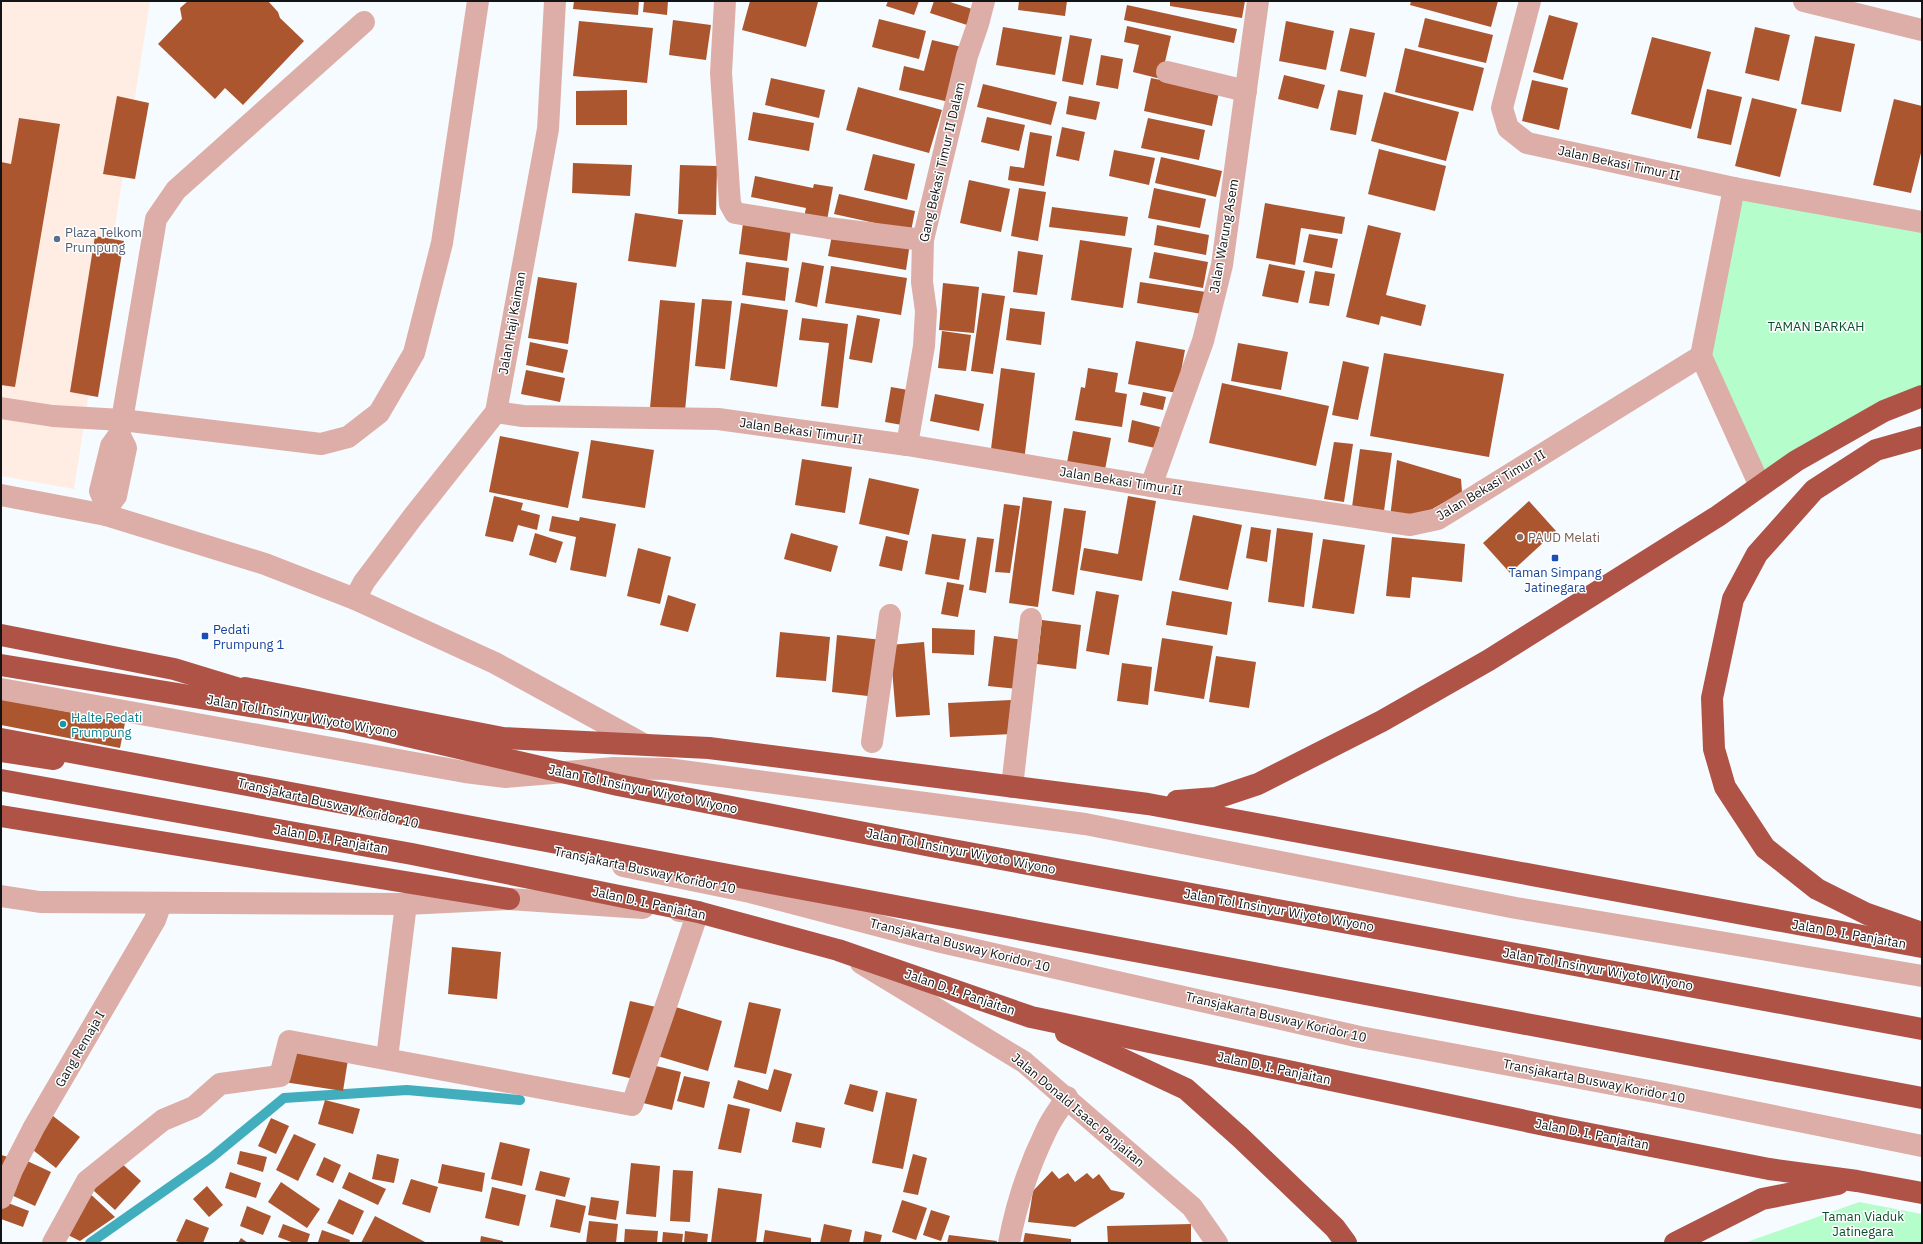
<svg xmlns="http://www.w3.org/2000/svg" width="1923" height="1244" font-family="'IBM Plex Sans',sans-serif">
<rect width="100%" height="100%" fill="#f6fbff"/>
<polygon fill="#ffece3" points="1,1 150,1 74,489 1,476"/>
<g fill="#b6fdcc">
<polygon points="1734,188 1922,222 1922,400 1760,486 1701,356"/>
<polygon points="1859,1202 1922,1214 1922,1243 1744,1243"/>
</g>
<g fill="none" stroke-linecap="round" stroke-linejoin="round">
<polyline stroke="#42aebd" stroke-width="10" points="90,1243 211,1158 284,1098 407,1090 520,1100"/>
</g>
<g fill="#ab562f">
<polygon points="188,1 268,1 278,12 280,18 304,41 243,105 225,88 215,99 158,44 182,19 180,8"/>
<polygon points="574,1 639,1 638,15 573,9"/>
<polygon points="644,1 668,1 667,15 643,12"/>
<polygon points="750,1 818,2 806,47 742,30"/>
<polygon points="888,1 919,1 914,15 886,6"/>
<polygon points="934,1 947,1 972,9 967,25 930,13"/>
<polygon points="1019,1 1067,1 1065,16 1018,10"/>
<polygon points="1170,1 1245,1 1242,18 1170,6"/>
<polygon points="1411,1 1498,1 1491,27 1410,5"/>
<polygon points="1127,5 1237,29 1234,43 1124,20"/>
<polygon points="1549,15 1578,23 1563,80 1533,72"/>
<polygon points="1425,18 1493,35 1486,63 1418,47"/>
<polygon points="879,19 926,31 919,59 872,47"/>
<polygon points="673,20 711,25 706,60 669,55"/>
<polygon points="579,21 653,28 647,83 573,76"/>
<polygon points="1286,21 1334,31 1326,70 1279,61"/>
<polygon points="1127,26 1171,36 1161,79 1133,72 1139,45 1124,42"/>
<polygon points="1003,27 1062,37 1055,75 996,65"/>
<polygon points="1755,27 1790,35 1779,81 1745,73"/>
<polygon points="1350,28 1375,33 1366,77 1340,71"/>
<polygon points="1070,35 1092,39 1083,85 1062,81"/>
<polygon points="1815,36 1855,44 1841,112 1801,104"/>
<polygon points="1652,37 1711,52 1691,129 1631,114"/>
<polygon points="932,40 962,47 949,102 899,90 904,66 924,71"/>
<polygon points="1405,48 1484,68 1473,111 1395,92"/>
<polygon points="1101,55 1123,59 1118,89 1096,85"/>
<polygon points="1284,75 1325,85 1318,109 1278,99"/>
<polygon points="771,78 825,90 819,118 765,105"/>
<polygon points="1151,78 1219,92 1212,126 1144,111"/>
<polygon points="1532,80 1568,88 1559,130 1522,121"/>
<polygon points="983,84 1057,102 1051,125 977,107"/>
<polygon points="858,87 942,110 929,153 846,130"/>
<polygon points="1707,89 1742,97 1731,145 1697,138"/>
<polygon points="627,90 627,125 576,125 576,91"/>
<polygon points="1338,90 1363,95 1356,135 1330,130"/>
<polygon points="1384,92 1459,112 1446,161 1371,141"/>
<polygon points="117,96 149,103 135,179 103,174"/>
<polygon points="1069,96 1100,102 1096,120 1066,114"/>
<polygon points="1752,98 1797,109 1780,177 1735,166"/>
<polygon points="1894,99 1922,106 1922,149 1911,193 1873,185"/>
<polygon points="753,112 814,123 809,151 748,140"/>
<polygon points="987,117 1025,125 1019,151 981,142"/>
<polygon points="19,118 60,124 15,387 1,385 1,162 11,164"/>
<polygon points="1148,118 1205,130 1199,160 1141,148"/>
<polygon points="1062,127 1085,132 1079,161 1056,156"/>
<polygon points="1030,132 1052,136 1044,186 1008,180 1010,166 1024,168"/>
<polygon points="1379,149 1446,166 1435,211 1368,194"/>
<polygon points="1114,150 1155,158 1149,185 1109,176"/>
<polygon points="873,154 915,164 907,200 864,190"/>
<polygon points="1161,157 1222,171 1216,197 1155,183"/>
<polygon points="573,163 632,165 630,196 572,193"/>
<polygon points="680,165 717,166 716,215 678,214"/>
<polygon points="755,176 813,188 814,184 833,187 826,226 803,222 806,208 751,197"/>
<polygon points="969,180 1010,189 1001,232 960,223"/>
<polygon points="1019,188 1046,192 1038,241 1011,236"/>
<polygon points="1154,188 1206,199 1200,228 1148,218"/>
<polygon points="839,194 915,211 911,231 834,214"/>
<polygon points="1265,203 1345,217 1342,234 1301,228 1295,265 1256,258"/>
<polygon points="1052,207 1128,217 1125,236 1049,227"/>
<polygon points="635,213 683,220 676,267 628,261"/>
<polygon points="743,223 791,229 787,261 739,254"/>
<polygon points="1157,225 1209,235 1206,255 1154,245"/>
<polygon points="1368,225 1401,233 1386,295 1426,305 1421,326 1381,316 1379,325 1346,317"/>
<polygon points="833,230 910,243 906,270 828,256"/>
<polygon points="1309,234 1338,239 1332,268 1303,262"/>
<polygon points="95,236 124,241 98,397 70,392"/>
<polygon points="1080,240 1132,248 1123,308 1071,300"/>
<polygon points="1018,251 1043,255 1037,295 1013,292"/>
<polygon points="1154,252 1208,262 1203,288 1149,278"/>
<polygon points="746,262 789,268 785,301 742,295"/>
<polygon points="802,262 824,266 817,307 795,302"/>
<polygon points="1269,264 1305,271 1298,303 1262,296"/>
<polygon points="831,266 907,278 901,315 825,303"/>
<polygon points="1315,271 1335,274 1329,306 1309,303"/>
<polygon points="538,277 577,283 568,344 528,338"/>
<polygon points="1140,282 1206,292 1202,314 1137,303"/>
<polygon points="943,283 979,287 974,333 939,330"/>
<polygon points="982,293 1005,296 993,374 971,371"/>
<polygon points="702,299 732,301 725,369 695,366"/>
<polygon points="660,300 695,303 685,411 650,408"/>
<polygon points="741,303 788,310 777,387 730,380"/>
<polygon points="1010,308 1045,312 1041,345 1006,340"/>
<polygon points="857,315 880,319 872,363 849,359"/>
<polygon points="802,318 848,324 838,408 821,406 829,343 799,340"/>
<polygon points="942,331 971,335 966,371 938,368"/>
<polygon points="1136,341 1185,350 1177,393 1128,384"/>
<polygon points="530,342 568,350 563,373 526,365"/>
<polygon points="1238,343 1288,352 1281,390 1231,381"/>
<polygon points="1384,353 1504,374 1489,457 1370,436"/>
<polygon points="1343,361 1369,367 1358,420 1332,415"/>
<polygon points="1001,368 1035,373 1024,461 990,457"/>
<polygon points="1088,368 1118,373 1115,392 1127,394 1122,427 1075,420 1081,387 1085,388"/>
<polygon points="526,370 565,378 560,402 521,394"/>
<polygon points="1222,383 1329,406 1316,466 1209,443"/>
<polygon points="891,387 908,390 902,425 885,422"/>
<polygon points="1143,392 1166,397 1163,410 1140,405"/>
<polygon points="935,394 984,404 979,431 930,421"/>
<polygon points="1132,420 1160,427 1155,448 1128,442"/>
<polygon points="1073,431 1111,438 1104,475 1066,468"/>
<polygon points="500,436 579,452 568,508 489,492"/>
<polygon points="591,440 654,450 645,508 582,498"/>
<polygon points="1334,442 1353,444 1344,502 1324,499"/>
<polygon points="1360,449 1392,453 1384,511 1352,507"/>
<polygon points="802,459 852,467 845,513 795,505"/>
<polygon points="1397,460 1461,479 1462,492 1415,519 1390,518"/>
<polygon points="869,478 919,489 909,535 859,524"/>
<polygon points="494,496 523,503 521,510 540,515 537,530 518,525 513,542 485,536"/>
<polygon points="1128,496 1156,501 1142,581 1080,570 1084,548 1118,554"/>
<polygon points="1023,497 1052,501 1038,607 1009,603"/>
<polygon points="1529,501 1556,531 1510,573 1483,543"/>
<polygon points="1004,504 1020,506 1010,573 995,572"/>
<polygon points="1064,508 1086,511 1074,595 1052,591"/>
<polygon points="1193,515 1242,525 1228,590 1179,580"/>
<polygon points="552,516 579,521 580,517 616,524 606,577 570,570 576,537 549,531"/>
<polygon points="1251,527 1271,530 1267,562 1246,558"/>
<polygon points="1277,528 1313,533 1304,607 1268,602"/>
<polygon points="535,533 563,542 556,563 529,555"/>
<polygon points="791,533 838,546 831,572 784,559"/>
<polygon points="932,534 966,539 959,580 925,574"/>
<polygon points="886,536 908,541 902,571 879,566"/>
<polygon points="977,537 994,539 986,593 969,590"/>
<polygon points="1392,537 1465,544 1462,582 1412,577 1410,598 1386,596"/>
<polygon points="1323,539 1365,545 1354,614 1312,608"/>
<polygon points="638,548 671,557 660,604 627,596"/>
<polygon points="947,582 964,585 958,617 941,614"/>
<polygon points="1096,591 1119,595 1109,655 1086,651"/>
<polygon points="1172,591 1232,602 1227,635 1166,625"/>
<polygon points="668,595 696,604 688,632 660,625"/>
<polygon points="1042,620 1081,625 1076,669 1037,664"/>
<polygon points="932,628 975,630 974,655 932,653"/>
<polygon points="780,632 830,637 826,681 776,677"/>
<polygon points="837,635 882,640 877,697 832,692"/>
<polygon points="994,636 1023,640 1018,689 988,686"/>
<polygon points="1162,638 1213,646 1204,699 1154,691"/>
<polygon points="924,642 930,715 896,717 890,645"/>
<polygon points="1216,656 1256,662 1249,708 1209,702"/>
<polygon points="1122,663 1152,667 1148,705 1117,701"/>
<polygon points="2,699 125,723 120,748 1,725"/>
<polygon points="1011,700 1012,734 950,737 948,703"/>
<polygon points="452,947 501,952 497,999 448,994"/>
<polygon points="630,1001 656,1007 638,1080 612,1074"/>
<polygon points="749,1002 781,1009 766,1074 734,1067"/>
<polygon points="669,1005 722,1021 708,1071 654,1055"/>
<polygon points="291,1043 349,1053 343,1091 284,1082"/>
<polygon points="652,1065 681,1072 672,1110 643,1103"/>
<polygon points="774,1069 792,1074 781,1112 733,1098 738,1080 768,1090"/>
<polygon points="684,1076 710,1082 704,1108 677,1101"/>
<polygon points="850,1084 878,1091 873,1112 844,1104"/>
<polygon points="886,1092 917,1099 903,1169 872,1163"/>
<polygon points="325,1100 360,1109 353,1134 318,1124"/>
<polygon points="728,1104 750,1109 741,1153 718,1149"/>
<polygon points="53,1116 80,1137 56,1168 29,1147"/>
<polygon points="271,1118 289,1126 276,1154 258,1146"/>
<polygon points="796,1122 825,1128 821,1148 792,1142"/>
<polygon points="294,1134 316,1144 298,1181 276,1170"/>
<polygon points="500,1142 530,1149 522,1186 491,1179"/>
<polygon points="240,1151 267,1157 263,1172 237,1164"/>
<polygon points="377,1154 399,1159 394,1183 372,1179"/>
<polygon points="913,1154 927,1158 918,1195 903,1192"/>
<polygon points="1,1155 12,1158 1,1195"/>
<polygon points="324,1157 341,1165 333,1183 316,1175"/>
<polygon points="23,1159 51,1172 35,1206 7,1193"/>
<polygon points="119,1161 141,1181 115,1210 93,1190"/>
<polygon points="631,1163 660,1166 656,1217 626,1214"/>
<polygon points="442,1164 485,1173 482,1192 438,1183"/>
<polygon points="673,1170 693,1171 690,1222 670,1221"/>
<polygon points="540,1171 570,1178 565,1197 535,1190"/>
<polygon points="1052,1171 1059,1179 1068,1173 1075,1182 1087,1173 1093,1179 1099,1174 1111,1190 1125,1193 1123,1198 1075,1227 1028,1222 1033,1191"/>
<polygon points="230,1172 261,1183 256,1198 225,1188"/>
<polygon points="349,1172 386,1189 378,1205 342,1188"/>
<polygon points="411,1179 438,1187 430,1213 402,1204"/>
<polygon points="281,1182 320,1209 307,1228 268,1202"/>
<polygon points="207,1186 223,1205 209,1217 193,1199"/>
<polygon points="492,1187 526,1195 519,1226 485,1218"/>
<polygon points="718,1188 762,1194 756,1243 711,1243"/>
<polygon points="85,1189 115,1217 80,1241 62,1232"/>
<polygon points="591,1197 619,1201 616,1220 588,1215"/>
<polygon points="339,1199 364,1211 353,1235 327,1223"/>
<polygon points="556,1199 586,1206 580,1233 550,1227"/>
<polygon points="902,1200 927,1208 916,1240 892,1232"/>
<polygon points="3,1201 29,1211 23,1227 1,1219"/>
<polygon points="247,1206 271,1216 263,1235 240,1226"/>
<polygon points="931,1210 950,1216 941,1241 923,1235"/>
<polygon points="375,1216 427,1243 361,1243"/>
<polygon points="186,1219 209,1228 203,1243 182,1243 176,1241"/>
<polygon points="589,1221 618,1224 616,1243 586,1243"/>
<polygon points="283,1224 310,1234 307,1243 294,1243 278,1237"/>
<polygon points="824,1224 852,1230 849,1243 820,1243"/>
<polygon points="1191,1224 1191,1243 1108,1243 1107,1226"/>
<polygon points="625,1229 658,1231 657,1243 624,1243"/>
<polygon points="322,1230 350,1240 349,1243 318,1242"/>
<polygon points="765,1230 811,1238 811,1243 763,1243"/>
<polygon points="685,1231 708,1234 707,1243 684,1243"/>
<polygon points="865,1231 882,1235 880,1243 863,1243"/>
<polygon points="663,1232 683,1234 682,1243 662,1243"/>
<polygon points="1025,1233 1071,1239 1071,1243 1023,1243"/>
<polygon points="949,1235 997,1241 996,1243 947,1243"/>
<polygon points="481,1236 503,1241 503,1243 480,1243"/>
<polygon points="241,1238 248,1243 238,1243"/>
</g>
<g fill="none" stroke-linecap="round" stroke-linejoin="round">
<g stroke="#ddaea7" stroke-width="22">
<polyline points="725,1 721,73 730,204 735,213 828,228 923,240"/>
<polyline points="1530,1 1502,108 1508,128 1527,143 1734,188 1922,222"/>
<polyline points="1804,1 1922,30"/>
<polyline points="1167,72 1246,91"/>
<polyline points="1734,188 1701,356 1760,486"/>
<polyline points="1,408 53,416 122,420 321,444 348,437 379,413 414,353 442,243 478,1"/>
<polyline points="496,412 523,416 718,419 907,445 1162,488 1410,525 1438,519 1701,356"/>
<polyline points="907,445 924,346 926,311 922,282 923,240 967,56 978,24 984,1"/>
<polyline points="1151,486 1203,341 1222,265 1258,1"/>
<polyline points="1,495 106,515 265,564 355,599 495,663 643,744"/>
<polyline points="107,508 116,496 126,448 120,436"/>
<polyline points="106,515 107,508 100,491 111,446 119,435 122,420 156,219 176,190 364,22"/>
<polyline points="355,599 364,582 412,518 496,412 548,129 555,1"/>
<polyline points="1,689 465,772 506,777 614,768 667,769 1085,824 1516,908 1922,976"/>
<polyline points="872,742 890,615"/>
<polyline points="1012,787 1031,619"/>
<polyline points="623,866 750,892 941,942 1360,1037 1660,1093 1922,1146"/>
<polyline points="1,896 40,902 406,904 509,899 643,908"/>
<polyline points="861,963 1024,1062 1192,1207 1217,1243"/>
<polyline points="387,1058 406,904"/>
<polyline points="1,1198 12,1170 34,1127 155,920 161,903"/>
<polyline points="53,1243 87,1181 163,1120 194,1107 220,1084 280,1076 289,1041 632,1105 698,912 679,911"/>
<path d="M1009,1243C1016,1205 1029,1166 1046,1131C1051,1119 1060,1108 1067,1097"/>
</g>
<g stroke="#b05347" stroke-width="22">
<polyline points="1922,437 1876,450 1814,490 1757,554 1733,599 1712,698 1714,749 1725,787 1765,848 1817,889 1867,914 1922,933"/>
<polyline points="245,688 503,738 709,748 1148,804 1922,947"/>
<polyline points="1,751 54,759"/>
<polyline points="1,780 412,854 698,912 838,950 1031,1017 1559,1128 1769,1169 1857,1181 1922,1193"/>
<polyline points="1177,801 1216,798 1258,784 1382,721 1489,660 1718,516 1796,461 1884,411 1922,396"/>
<polyline points="1,816 509,899"/>
<polyline points="1066,1033 1186,1089 1241,1138 1335,1228 1346,1243"/>
<polyline points="1675,1243 1762,1199 1838,1184"/>
</g>
<g stroke="#b05347" stroke-width="22">
<polyline points="1,635 174,669 263,696"/>
<polyline points="1,665 347,722 618,785 931,846 1922,1029"/>
<polyline points="1,739 1922,1098"/>
</g>
</g>
<circle fill="#5c6f8a" stroke="#fff" stroke-width="1.5" cx="57" cy="239" r="4"/>
<circle fill="#8d6e63" stroke="#fff" stroke-width="1.5" cx="1520" cy="537" r="4"/>
<g fill="#1a4fb4" stroke="#fff" stroke-width="1.5">
<rect x="1551" y="554" width="8" height="8" rx="2"/>
<rect x="201" y="632" width="8" height="8" rx="2"/>
</g>
<circle fill="#0f9aa8" stroke="#fff" stroke-width="1.5" cx="63" cy="724" r="4"/>
<g text-anchor="middle" dominant-baseline="central" stroke-width="3" stroke-linejoin="round" paint-order="stroke">
<g font-size="13" fill="#121415" stroke="#fff">
<text transform="translate(942 162) rotate(-77)">Gang Bekasi Timur II Dalam</text>
<text transform="translate(1619 163) rotate(12)">Jalan Bekasi Timur II</text>
<text transform="translate(1224 236) rotate(-80)">Jalan Warung Asem</text>
<text transform="translate(512 323) rotate(-80)">Jalan Haji Kaiman</text>
<text transform="translate(801 431) rotate(8)">Jalan Bekasi Timur II</text>
<text transform="translate(1121 481) rotate(9)">Jalan Bekasi Timur II</text>
<text transform="translate(1491 485) rotate(-31)">Jalan Bekasi Timur II</text>
<text transform="translate(302 716) rotate(10)">Jalan Tol Insinyur Wiyoto Wiyono</text>
<text transform="translate(643 789) rotate(12)">Jalan Tol Insinyur Wiyoto Wiyono</text>
<text transform="translate(328 803) rotate(13)">Transjakarta Busway Koridor 10</text>
<text transform="translate(331 839) rotate(10)">Jalan D. I. Panjaitan</text>
<text transform="translate(961 851) rotate(11)">Jalan Tol Insinyur Wiyoto Wiyono</text>
<text transform="translate(645 870) rotate(12)">Transjakarta Busway Koridor 10</text>
<text transform="translate(649 903) rotate(12)">Jalan D. I. Panjaitan</text>
<text transform="translate(1279 910) rotate(10)">Jalan Tol Insinyur Wiyoto Wiyono</text>
<text transform="translate(1849 934) rotate(10)">Jalan D. I. Panjaitan</text>
<text transform="translate(960 945) rotate(14)">Transjakarta Busway Koridor 10</text>
<text transform="translate(1598 969) rotate(10)">Jalan Tol Insinyur Wiyoto Wiyono</text>
<text transform="translate(960 992) rotate(19)">Jalan D. I. Panjaitan</text>
<text transform="translate(1276 1017) rotate(13)">Transjakarta Busway Koridor 10</text>
<text transform="translate(80 1049) rotate(-60)">Gang Remaja I</text>
<text transform="translate(1274 1068) rotate(12)">Jalan D. I. Panjaitan</text>
<text transform="translate(1594 1081) rotate(11)">Transjakarta Busway Koridor 10</text>
<text transform="translate(1078 1110) rotate(40)">Jalan Donald Isaac Panjaitan</text>
<text transform="translate(1592 1134) rotate(11)">Jalan D. I. Panjaitan</text>
</g>
<g font-size="13" fill="#4e5e75" stroke="#fff" text-anchor="start">
<text x="65" y="232">Plaza Telkom<tspan x="65" dy="15">Prumpung</tspan></text>
</g>
<g font-size="13" fill="#064f2a" stroke="#fff">
<text x="1816" y="326">TAMAN BARKAH</text>
<text x="1863" y="1216">Taman Viaduk<tspan x="1863" dy="15">Jatinegara</tspan></text>
</g>
<g font-size="13" fill="#785e54" stroke="#fff" text-anchor="start">
<text x="1528" y="537">PAUD Melati</text>
</g>
<g font-size="13" fill="#164399" stroke="#fff">
<text x="1555" y="572">Taman Simpang<tspan x="1555" dy="15">Jatinegara</tspan></text>
<text x="213" y="629" text-anchor="start">Pedati<tspan x="213" dy="15">Prumpung 1</tspan></text>
</g>
<g font-size="13" fill="#0d838f" stroke="#fff" text-anchor="start">
<text x="71" y="717">Halte Pedati<tspan x="71" dy="15">Prumpung</tspan></text>
</g>
</g>
<rect width="1923" height="1244" fill="none" stroke="#121415" stroke-width="4"/>
</svg>
